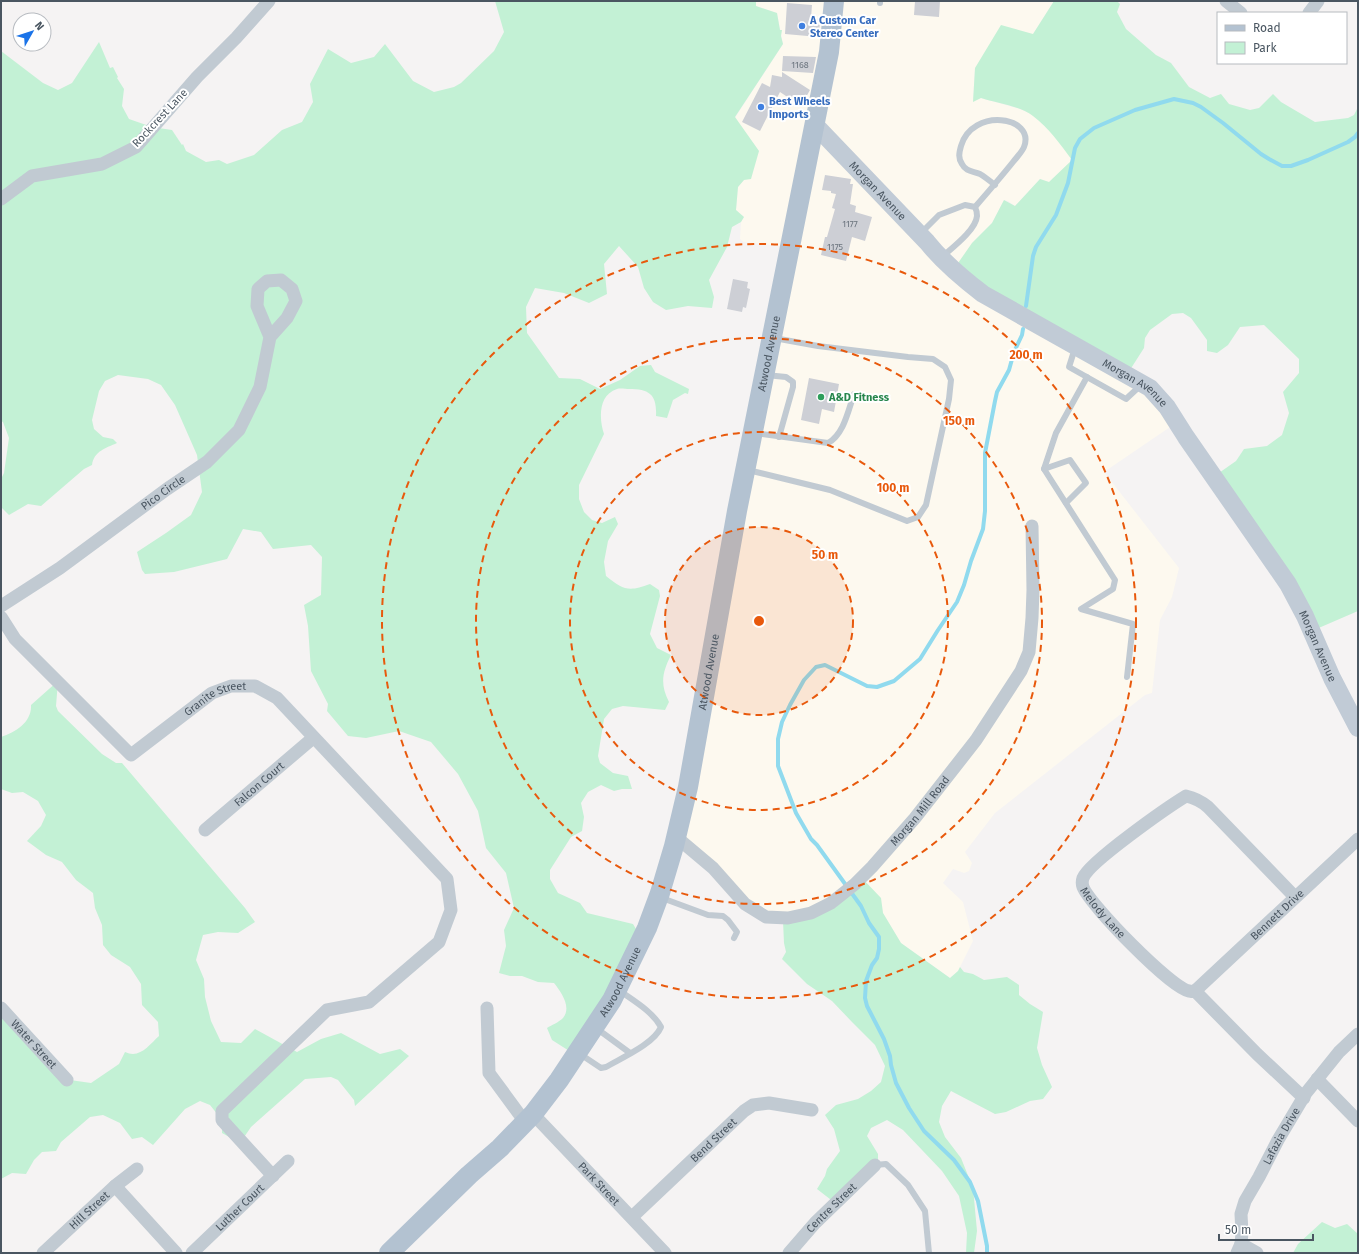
<svg xmlns="http://www.w3.org/2000/svg" width="1359" height="1254" font-family="'Fira Sans',sans-serif">
<rect width="100%" height="100%" fill="#f5f3f3"/>
<polygon fill="#fdf9ef" points="756,1 1054,1 1033,34 975,68 973,101 981,98 1020,109 1033,115 1050,131 1073,160 1049,182 1040,179 1015,206 1008,201 1004,200 992,223 972,243 1125,372 1176,423 1104,472 1179,568 1172,597 1160,620 1152,693 1145,695 995,813 965,852 972,863 969,871 964,873 953,869 943,883 963,902 973,941 958,971 950,978 901,943 883,913 880,898 810,914 763,915 684,841 790,247 744,242 740,239 741,222 744,217 736,210 738,187 744,180 759,151 735,118 783,44 777,13 756,6"/>
<g fill="#c3f1d5">
<path d="M495,1H756V6L777,13L780,30H782L781,36L783,44L735,117L759,151L751,179L744,180L738,187L736,210L744,217L741,222L732,227L727,247L709,280L714,297L712,308L688,306L666,310L653,302L644,288L638,267L619,246L604,264L607,294L589,303L564,293L535,288L526,307L527,333L559,378L580,379L600,389L620,380L640,366L651,365L655,372L689,389L688,394L685,393L673,400L667,418L656,416C657,395 650,389 629,389C626,389 620,388 617,389C598,395 599,419 604,434L579,485V499L584,512L592,520L602,523L615,517L618,524L608,541L604,562L606,576C623,590 629,592 650,584L659,590L660,596L650,634L657,648L671,655C662,673 660,684 669,702L665,710L623,706L612,709L604,719L598,756L600,763L613,773L628,776L632,789H622L614,791L601,785L588,792L581,803L584,817L582,831L571,837L550,870V879L558,893L580,903L587,913L633,924L642,939L574,1054L552,1040L547,1028C552,1025 559,1022 563,1018C572,1007 561,992 554,983L538,982L522,976H510L499,973L506,946L504,930L514,908L506,873L486,848L478,811L458,774L431,742L399,731L366,738L348,736L327,711L328,704L311,671L308,626L304,605L321,595L322,557L311,545L273,549L261,532L243,529L227,559L174,572L145,574L142,570L137,552L166,533L191,515L202,492L197,455L175,405L161,385L148,379L118,375L105,381L99,391L92,420L94,429L103,437L113,439L117,443C106,448 94,451 92,465L84,469L41,506L28,504L9,515L1,507V479L4,473L9,438L3,422L1,421V51L43,83L58,90L72,83L99,42L110,68L113,67L118,77L117,78L124,89L122,106L129,119L152,127L172,130L182,145L183,144L186,151L206,162L219,160L227,164L254,155L282,130L302,122L313,102L310,84L328,49L351,63L374,57L385,44L413,81L434,92L454,87L461,83L494,51L504,32Z"/>
<path d="M1054,1H1117L1120,4L1117,12L1126,29L1156,55L1171,63L1189,87L1210,98L1221,94L1229,104L1250,110L1259,108L1273,94L1281,102L1315,122L1348,118L1354,115L1358,107V611L1314,630L1216,475L1236,461L1244,449L1267,446L1282,435L1289,413L1283,392L1299,373V359L1264,325L1240,327L1228,345L1217,353L1207,351V340L1191,318L1183,313L1172,314L1150,330L1145,338L1144,348L1128,373L983,294L956,266L972,243L992,223L1004,200L1015,206L1040,179L1049,182L1072,160C1060,144 1049,128 1033,116C1021,106 996,103 981,98L973,102L975,68L1001,25L1033,34Z"/>
<path d="M58,681L56,706L58,711L102,754L116,763H122L245,908L255,922L238,933L218,932L203,935L196,960L204,979L205,997L211,1021L221,1042L241,1043L255,1029L297,1052L321,1039L341,1033L380,1054L400,1049L409,1056L355,1106L354,1100L338,1080L331,1077L305,1079L251,1127L238,1146L231,1138L222,1133V1120L210,1105L200,1101L185,1109L153,1145L142,1137L132,1139L120,1123L103,1115L90,1117L61,1142L56,1151L42,1152L34,1160L26,1174L12,1173L1,1179V1006L70,1080L91,1083L119,1064L125,1052C140,1059 149,1045 159,1036L158,1022L142,1005L141,984L130,967L111,955L103,945L102,925L95,908L93,893L76,880L62,862L46,855L27,841L41,826L46,815L38,801L23,792L12,793L1,789V737C16,732 32,722 31,705Z"/>
<polygon points="862,878 881,898 883,913 901,943 950,978 958,971 960,967 964,972 973,974 984,980 1007,977 1019,985 1019,995 1030,1004 1043,1012 1037,1048 1042,1065 1052,1087 1043,1099 1030,1101 1006,1112 995,1114 951,1091 942,1106 939,1122 945,1137 961,1158 973,1188 977,1231 974,1253 966,1253 967,1233 959,1196 942,1171 903,1130 887,1120 871,1128 867,1136 878,1154 878,1162 835,1203 817,1189 825,1176 827,1169 840,1151 834,1129 825,1115 836,1105 858,1099 871,1091 881,1082 885,1066 875,1045 852,1022 832,1001 807,984 782,959 786,952 784,943 783,921 810,914"/>
<polygon points="1322,1222 1335,1228 1347,1224 1358,1234 1358,1253 1293,1253 1298,1244"/>
</g>
<g fill="none" stroke-linecap="round" stroke-linejoin="round">
<g stroke="#90daee" stroke-width="4">
<polyline points="1026,306 1033,256 1036,247 1056,215 1068,183 1075,148 1080,139 1094,128 1135,110 1174,99 1193,103 1201,107 1223,123 1261,154 1269,159 1282,166 1291,166 1308,160 1348,142 1355,137 1358,133"/>
<polyline points="987,1253 987,1246 978,1201 970,1182 954,1160 924,1131 909,1108 896,1083 891,1065 890,1056 884,1039 867,1006 865,998 866,981 872,965 877,958 879,949 879,937 869,923 861,906 817,845 811,839 796,813 778,766 778,739 782,722 790,705 804,680 816,667 825,665 867,686 877,687 894,681 920,659 938,630 957,602 964,585 971,561 983,529 985,511 985,453 995,401 997,392 1009,370 1014,352 1022,335 1023,329"/>
</g>
</g>
<g fill="#cdcfd5">
<polygon points="915,1 940,1 939,17 914,15"/>
<polygon points="787,3 812,5 811,18 820,19 819,37 785,34"/>
<polygon points="783,56 816,57 813,73 782,71"/>
<polygon points="782,72 810,90 801,106 780,92 760,131 742,122 762,83 770,87 772,75 782,77"/>
<polygon points="825,175 851,179 850,184 853,184 850,204 856,206 855,212 872,217 865,241 852,237 846,261 821,255 825,237 827,237 835,209 832,208 836,194 831,193 831,191 822,190"/>
<polygon points="733,279 748,282 747,288 750,289 746,308 743,307 742,312 727,309"/>
<polygon points="809,378 839,384 834,412 822,409 819,424 801,420"/>
</g>
<g fill="none" stroke-linecap="round" stroke-linejoin="round">
<g stroke="#c1cad2" stroke-width="6">
<polyline points="880,3 880,1"/>
<path d="M975,207C988,192 1001,177 1013,162C1017,157 1022,152 1024,147C1036,116 972,107 961,146C959,153 958,158 962,164C966,172 973,171 980,174C985,177 990,181 995,185"/>
<path d="M921,233L939,215L965,205L975,207C976,209 977,213 977,216C976,230 952,248 942,257"/>
<polyline points="1075,348 1069,367 1126,399 1140,386"/>
<polyline points="766,375 786,377 793,382 793,387 779,437"/>
<polyline points="1087,377 1056,433 1044,469 1115,580 1113,589 1081,609 1133,624 1127,677"/>
<path d="M755,433L828,443C844,434 848,411 854,394"/>
<polyline points="1044,469 1070,460 1086,483 1066,503"/>
<polyline points="748,470 830,490 907,521 918,517 926,505 949,399 951,380 945,367 933,359 908,357 818,346 774,338"/>
<polyline points="662,898 708,915 723,916 728,920 737,932 734,938"/>
<polyline points="596,1028 630,1053"/>
<path d="M580,1054L601,1068L606,1067C621,1058 654,1044 661,1027C653,1012 634,1001 620,991"/>
<polyline points="875,1165 886,1164 908,1185 925,1211 929,1253"/>
</g>
<g stroke="#c1cad2" stroke-width="13">
<polyline points="1226,1 1241,13"/>
<polyline points="1309,13 1318,1"/>
<polyline points="1,199 32,176 102,164 136,147 197,77 236,38 269,1"/>
<path id="s1" d="M1,606L60,568L167,489L207,462L239,430L260,387L270,337L287,318L296,301L292,289L281,280L267,281L258,289L257,306L270,337"/>
<path id="s2" d="M1,617L15,639L131,755L212,693L231,686H255L277,698L447,879L451,910L439,942L369,1002L327,1010L222,1111V1120L273,1176"/>
<path id="s3" d="M205,830L313,738"/>
<path id="s4" d="M675,836L713,868L745,904L766,917L788,918L811,913L831,903L855,884L872,867L915,818L976,740L1021,671L1029,652L1032,618L1033,590L1032,526"/>
<path id="s5" d="M1295,897L1208,807C1201,801 1195,798 1186,796C1168,807 1089,862 1083,878C1082,881 1082,884 1083,887C1090,905 1171,988 1189,991C1191,992 1193,991 1195,991L1257,1054L1304,1098"/>
<path id="s6" d="M1195,991L1358,839"/>
<path id="s7" d="M1,1008L67,1080"/>
<polyline points="487,1008 489,1073 525,1122"/>
<polyline points="1317,1079 1358,1121"/>
<path id="s8" d="M533,1114L665,1253"/>
<polyline points="115,1186 176,1253"/>
<path id="s9" d="M632,1217L744,1111L753,1105L769,1103L812,1110"/>
<polyline points="1241,1244 1257,1253"/>
<path id="s10" d="M43,1253L115,1186L137,1169"/>
<path id="s11" d="M192,1253L288,1161"/>
<path id="s12" d="M789,1253L815,1223L875,1165"/>
<path id="s13" d="M1237,1253L1241,1244L1242,1233L1241,1214L1245,1201L1259,1177L1278,1140L1306,1093L1339,1052L1358,1034"/>
</g>
<path stroke="#c1cbd6" stroke-width="18" id="s14" d="M815,125L927,242C943,262 962,278 983,294L1150,388L1167,407L1186,437L1288,584L1305,616L1332,678L1358,728"/>
<path stroke="#b3c2d1" stroke-width="20" id="s15" d="M389,1253L469,1175L500,1148L533,1114L559,1080L612,1000L647,928L660,893L674,846L688,787L737,511L829,52L834,1"/>
</g>
<circle cx="759" cy="621" r="94" fill="#e8590c" fill-opacity=".12"/>
<g fill="none" stroke="#e8590c" stroke-width="2" stroke-dasharray="7 5">
<circle cx="759" cy="621" r="94"/>
<circle cx="759" cy="621" r="189"/>
<circle cx="759" cy="621" r="283"/>
<circle cx="759" cy="621" r="377"/>
</g>
<g fill="#3f7fe0" stroke="#fff" stroke-width="1.5">
<circle cx="802" cy="26" r="4"/>
<circle cx="761" cy="107" r="4"/>
</g>
<circle fill="#2e9e5b" stroke="#fff" stroke-width="1.5" cx="821" cy="397" r="4"/>
<g text-anchor="middle" dominant-baseline="central" stroke-width="4" stroke-linejoin="round" paint-order="stroke">
<g font-size="9" fill="#6b747e">
<text x="800" y="65">1168</text>
<text x="850" y="224">1177</text>
<text x="835" y="247">1175</text>
</g>
<g font-size="11" font-weight="bold" fill="#366cbe" stroke="#fff" text-anchor="start">
<text x="810" y="20">A Custom Car<tspan x="810" dy="13">Stereo Center</tspan></text>
<text x="769" y="101">Best Wheels<tspan x="769" dy="13">Imports</tspan></text>
</g>
<g font-size="11" fill="#4a5661" stroke="#fff">
<text transform="translate(160 118) rotate(-47)">Rockcrest Lane</text>
<text stroke="none"><textPath href="#s14" startOffset="91">Morgan Avenue</textPath></text>
<text stroke="none"><textPath href="#s15" startOffset="1007">Atwood Avenue</textPath></text>
<text stroke="none"><textPath href="#s14" startOffset="415">Morgan Avenue</textPath></text>
<text stroke="none"><textPath href="#s1" startOffset="198">Pico Circle</textPath></text>
<text stroke="none"><textPath href="#s14" startOffset="739">Morgan Avenue</textPath></text>
<text stroke="none"><textPath href="#s15" startOffset="683">Atwood Avenue</textPath></text>
<text stroke="none"><textPath href="#s2" startOffset="293">Granite Street</textPath></text>
<text stroke="none"><textPath href="#s3" startOffset="71">Falcon Court</textPath></text>
<text stroke="none"><textPath href="#s4" startOffset="319">Morgan Mill Road</textPath></text>
<text stroke="none"><textPath href="#s5" startOffset="324">Melody Lane</textPath></text>
<text stroke="none"><textPath href="#s6" startOffset="112">Bennett Drive</textPath></text>
<text stroke="none"><textPath href="#s15" startOffset="359">Atwood Avenue</textPath></text>
<text stroke="none"><textPath href="#s7" startOffset="49">Water Street</textPath></text>
<text stroke="none"><textPath href="#s13" startOffset="128">Lafazia Drive</textPath></text>
<text stroke="none"><textPath href="#s9" startOffset="112">Bend Street</textPath></text>
<text stroke="none"><textPath href="#s8" startOffset="96">Park Street</textPath></text>
<text stroke="none"><textPath href="#s11" startOffset="66">Luther Court</textPath></text>
<text stroke="none"><textPath href="#s12" startOffset="62">Centre Street</textPath></text>
<text stroke="none"><textPath href="#s10" startOffset="63">Hill Street</textPath></text>
</g>
<g font-size="11" font-weight="bold" fill="#27864d" stroke="#fff" text-anchor="start">
<text x="829" y="397">A&amp;D Fitness</text>
</g>
</g>
<circle cx="759" cy="621" r="6" fill="#e8590c" stroke="#fff" stroke-width="2"/>
<g font-size="12" text-anchor="middle" font-weight="bold" fill="#e8590c" stroke="#fff" stroke-width="4" stroke-linejoin="round" paint-order="stroke">
<text x="1026" y="359">200 m</text>
<text x="959" y="425">150 m</text>
<text x="893" y="492">100 m</text>
<text x="825" y="559">50 m</text>
</g>
<rect width="1359" height="1254" fill="none" stroke="#4a5661" stroke-width="4"/>
<rect x="1217" y="12" width="130" height="52" fill="#ffffff" stroke="#b7bbc0"/>
<rect x="1225" y="25" width="20" height="6" fill="#b3c2d1" stroke="#b7bbc0"/>
<text x="1253" y="32" font-size="12" fill="#4a5661">Road</text>
<rect x="1225" y="42" width="20" height="12" fill="#c3f1d5" stroke="#b7bbc0"/>
<text x="1253" y="52" font-size="12" fill="#4a5661">Park</text>
<g transform="translate(32 32) rotate(51)"><circle r="19" fill="#ffffff" stroke="#b7bbc0"/>
<path d="M0-3L7 15L0 10L-7 15Z" fill="#1a73e8"/>
<text y="-6" font-size="11" font-weight="bold" text-anchor="middle" fill="#4a5661">N</text>
</g>
<path d="M1219 1234v6h94v-6" fill="none" stroke="#4a5661" stroke-width="2"/>
<text x="1225" y="1234" font-size="12" fill="#4a5661" stroke="#ffffff" stroke-width="3" paint-order="stroke">50 m</text>
</svg>
